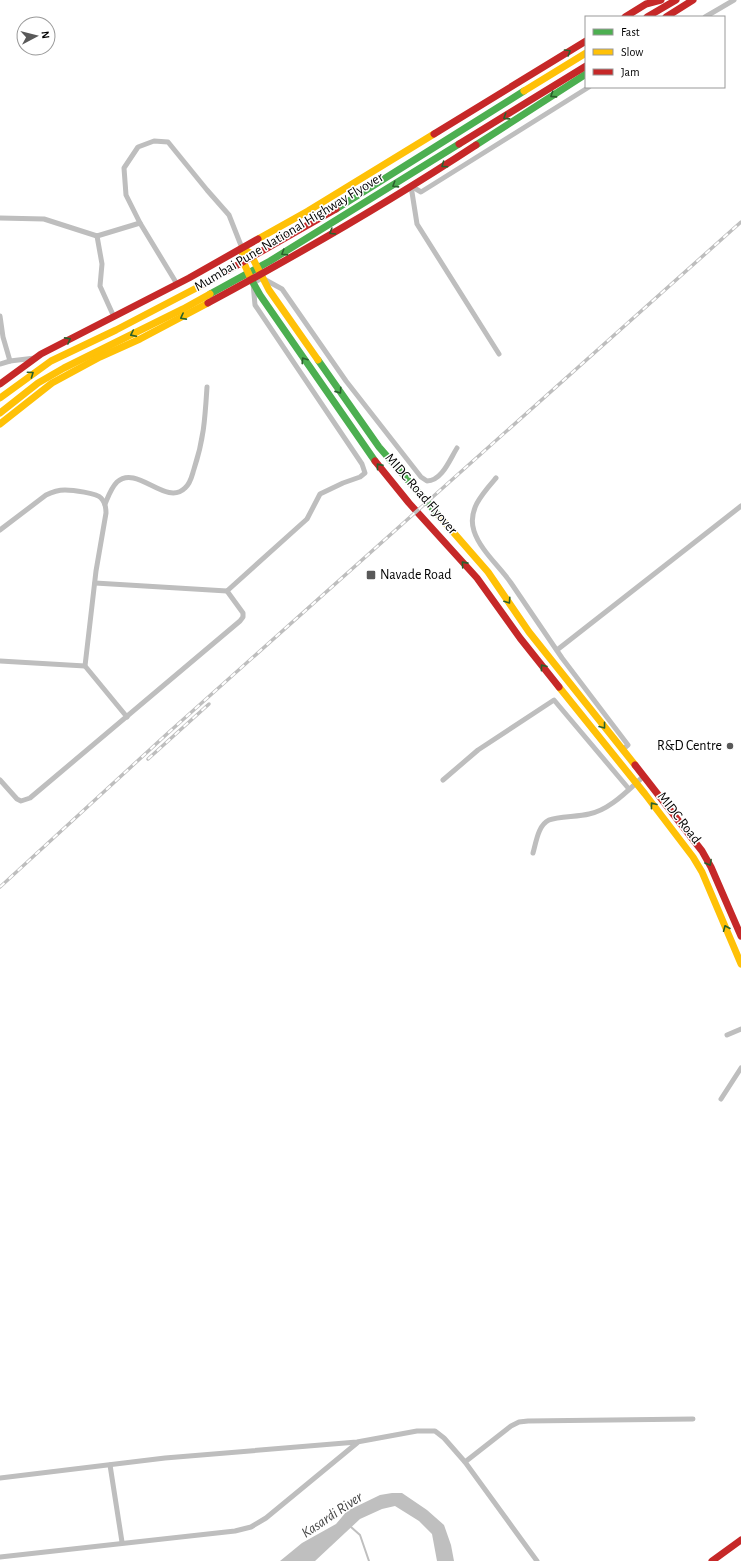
<svg xmlns="http://www.w3.org/2000/svg" width="741" height="1561" font-family="'Alegreya Sans',sans-serif">
<rect width="100%" height="100%" fill="#fff"/>
<polygon fill="#bfbfbf" points="392,1493 402,1493 427,1510 444,1525 451,1545 454,1561 437,1561 432,1534 419,1521 395,1506 382,1509 360,1519 315,1561 280,1561 302,1543 336,1524 347,1511 380,1495"/>
<g fill="none" stroke-linecap="round" stroke-linejoin="round">
<polyline stroke="#bfbfbf" stroke-width="2" points="351,1527 360,1535 369,1561"/>
<g stroke="#bebebe" stroke-width="5">
<polyline points="705,17 734,0"/>
<polyline points="411,186 421,192 589,87"/>
<polyline points="411,186 417,224 499,354"/>
<polyline points="0,218 44,219 97,236 140,223"/>
<polyline points="97,236 102,264 100,286 114,317"/>
<polyline points="177,284 140,223 126,195 124,168 138,147 154,141 168,142 207,190 229,215 242,248"/>
<polyline points="0,316 3,337 10,361"/>
<polyline points="0,364 10,361 35,358"/>
<path d="M496,478C483,493 467,510 474,531C480,550 500,567 511,583C528,608 545,633 562,658C584,687 606,716 628,745L622,750"/>
<path d="M105,504C108,497 111,488 117,482C137,464 166,507 185,488C191,483 192,475 194,469C204,439 205,418 207,387"/>
<path d="M0,530L46,495C52,492 58,490 65,490C72,490 97,493 101,498C105,502 106,508 106,513L96,571L85,666L127,717"/>
<path d="M95,583L227,591L307,519L320,494L343,483L360,477L365,473L362,464L255,305L253,283L262,278L282,289L346,381L421,477L427,481C442,481 450,459 457,448"/>
<polyline points="557,650 741,506"/>
<polyline points="0,661 85,666"/>
<polyline points="0,780 17,799 21,801 30,798 240,621 243,617 243,613 227,591"/>
<polyline points="443,780 478,750 554,700 629,789"/>
<path d="M533,853C536,843 538,825 549,820C558,816 578,817 589,814C610,810 628,790 644,776"/>
<polyline points="727,1035 741,1029"/>
<polyline points="721,1099 741,1068"/>
<polyline points="465,1462 511,1426 519,1422 528,1421 693,1419"/>
<polyline points="110,1465 122,1542"/>
<polyline points="0,1478 165,1458 357,1442 417,1431 435,1431 444,1438 465,1462 537,1561"/>
<polyline points="0,1557 235,1531 251,1527 266,1518 357,1443"/>
</g>
<g stroke="#4caf50" stroke-width="7">
<polyline points="476,145 586,74"/>
<polyline points="336,209 524,91"/>
<polyline points="251,279 260,295 375,461"/>
<polyline points="210,294 270,261 459,144"/>
<polyline points="318,360 379,447 440,517"/>
</g>
<g stroke="#ffc107" stroke-width="7">
<polyline points="524,91 586,53"/>
<polyline points="258,239 308,211 434,134"/>
<polyline points="251,279 243,261 242,248 250,253 269,290 318,360"/>
<polyline points="0,398 51,361 116,330 204,284"/>
<polyline points="0,413 38,383 64,368 183,309 210,294"/>
<polyline points="0,424 52,383 100,357 140,339 208,303"/>
<polyline points="440,517 488,572 529,632 635,765"/>
<polyline points="559,687 645,794 693,857 702,872 741,964"/>
</g>
<g stroke="#c62828" stroke-width="7">
<polyline points="625,17 646,4 661,0"/>
<polyline points="647,17 676,0"/>
<polyline points="666,17 693,0"/>
<polyline points="434,134 586,41"/>
<polyline points="459,144 586,66"/>
<polyline points="204,284 336,209"/>
<path d="M208,303C299,254 389,202 476,145"/>
<polyline points="0,384 41,354 189,278 258,239"/>
<polyline points="375,461 409,503 477,578 520,638 559,687"/>
<polyline points="635,765 702,851 711,867 741,936"/>
<polyline points="712,1561 741,1540"/>
</g>
<defs>
<g id="rail">
<polyline points="148,759 209,704"/>
<polyline points="0,887 168,733 741,222"/>
</g>
</defs>
<use href="#rail" stroke="#bebebe" stroke-width="3.5"/>
<use href="#rail" stroke="#fff" stroke-width="2" stroke-dasharray="6" stroke-linecap="butt"/>
</g>
<defs><path id="oneway-chevron" d="M-2-3.5L2.5 0L-2 3.5" fill="none" stroke-width="1.6" stroke-linecap="round" stroke-linejoin="round"/></defs>
<g stroke="#2a602c">
<use href="#oneway-chevron" transform="translate(568 52) rotate(-31)"/>
<use href="#oneway-chevron" transform="translate(553 95) rotate(147)"/>
<use href="#oneway-chevron" transform="translate(506 117) rotate(147)"/>
<use href="#oneway-chevron" transform="translate(444 165) rotate(146)"/>
<use href="#oneway-chevron" transform="translate(395 185) rotate(148)"/>
<use href="#oneway-chevron" transform="translate(332 232) rotate(149)"/>
<use href="#oneway-chevron" transform="translate(284 253) rotate(148)"/>
<use href="#oneway-chevron" transform="translate(183 317) rotate(152)"/>
<use href="#oneway-chevron" transform="translate(133 334) rotate(154)"/>
<use href="#oneway-chevron" transform="translate(68 340) rotate(-28)"/>
<use href="#oneway-chevron" transform="translate(304 360) rotate(-124)"/>
<use href="#oneway-chevron" transform="translate(31 374) rotate(-35)"/>
<use href="#oneway-chevron" transform="translate(339 391) rotate(55)"/>
<use href="#oneway-chevron" transform="translate(379 466) rotate(-129)"/>
<use href="#oneway-chevron" transform="translate(464 564) rotate(-132)"/>
<use href="#oneway-chevron" transform="translate(508 601) rotate(56)"/>
<use href="#oneway-chevron" transform="translate(543 667) rotate(-128)"/>
<use href="#oneway-chevron" transform="translate(603 726) rotate(52)"/>
<use href="#oneway-chevron" transform="translate(653 805) rotate(-128)"/>
<use href="#oneway-chevron" transform="translate(709 863) rotate(61)"/>
<use href="#oneway-chevron" transform="translate(726 928) rotate(-113)"/>
</g>
<g fill="#595959" stroke="#fff" stroke-width="1.5">
<rect x="366" y="570" width="10" height="10" rx="2"/>
<circle cx="730" cy="746" r="4"/>
</g>
<g text-anchor="middle" dominant-baseline="central" stroke-width="3" stroke-linejoin="round" paint-order="stroke">
<g font-size="14" fill="#000" stroke="#fff">
<text transform="translate(289 232) rotate(-31)">Mumbai Pune National Highway Flyover</text>
<text transform="translate(421 494) rotate(49)">MIDC Road Flyover</text>
<text transform="translate(679 818) rotate(52)">MIDC Road</text>
</g>
<g font-size="14" fill="#000" stroke="#fff" text-anchor="start">
<text x="380" y="575">Navade Road</text>
<text x="722" y="746" text-anchor="end">R&amp;D Centre</text>
</g>
<g font-size="15" font-style="italic" fill="#444" stroke="#fff">
<text transform="translate(332 1515) rotate(-34)">Kasardi River</text>
</g>
</g>
<rect x="585" y="16" width="140" height="72" fill="#ffffff" stroke="#999999"/>
<rect x="593" y="29" width="20" height="6" fill="#4caf50" stroke="#999999"/>
<text x="621" y="36" font-size="12" fill="#000000">Fast</text>
<rect x="593" y="49" width="20" height="6" fill="#ffc107" stroke="#999999"/>
<text x="621" y="56" font-size="12" fill="#000000">Slow</text>
<rect x="593" y="69" width="20" height="6" fill="#c62828" stroke="#999999"/>
<text x="621" y="76" font-size="12" fill="#000000">Jam</text>
<g transform="translate(36 36) rotate(83)"><circle r="19" fill="#ffffff" stroke="#999999"/>
<path d="M0-3L7 15L0 10L-7 15Z" fill="#595959"/>
<text y="-6" font-size="11" font-weight="bold" text-anchor="middle" fill="#000000">N</text>
</g>
</svg>
